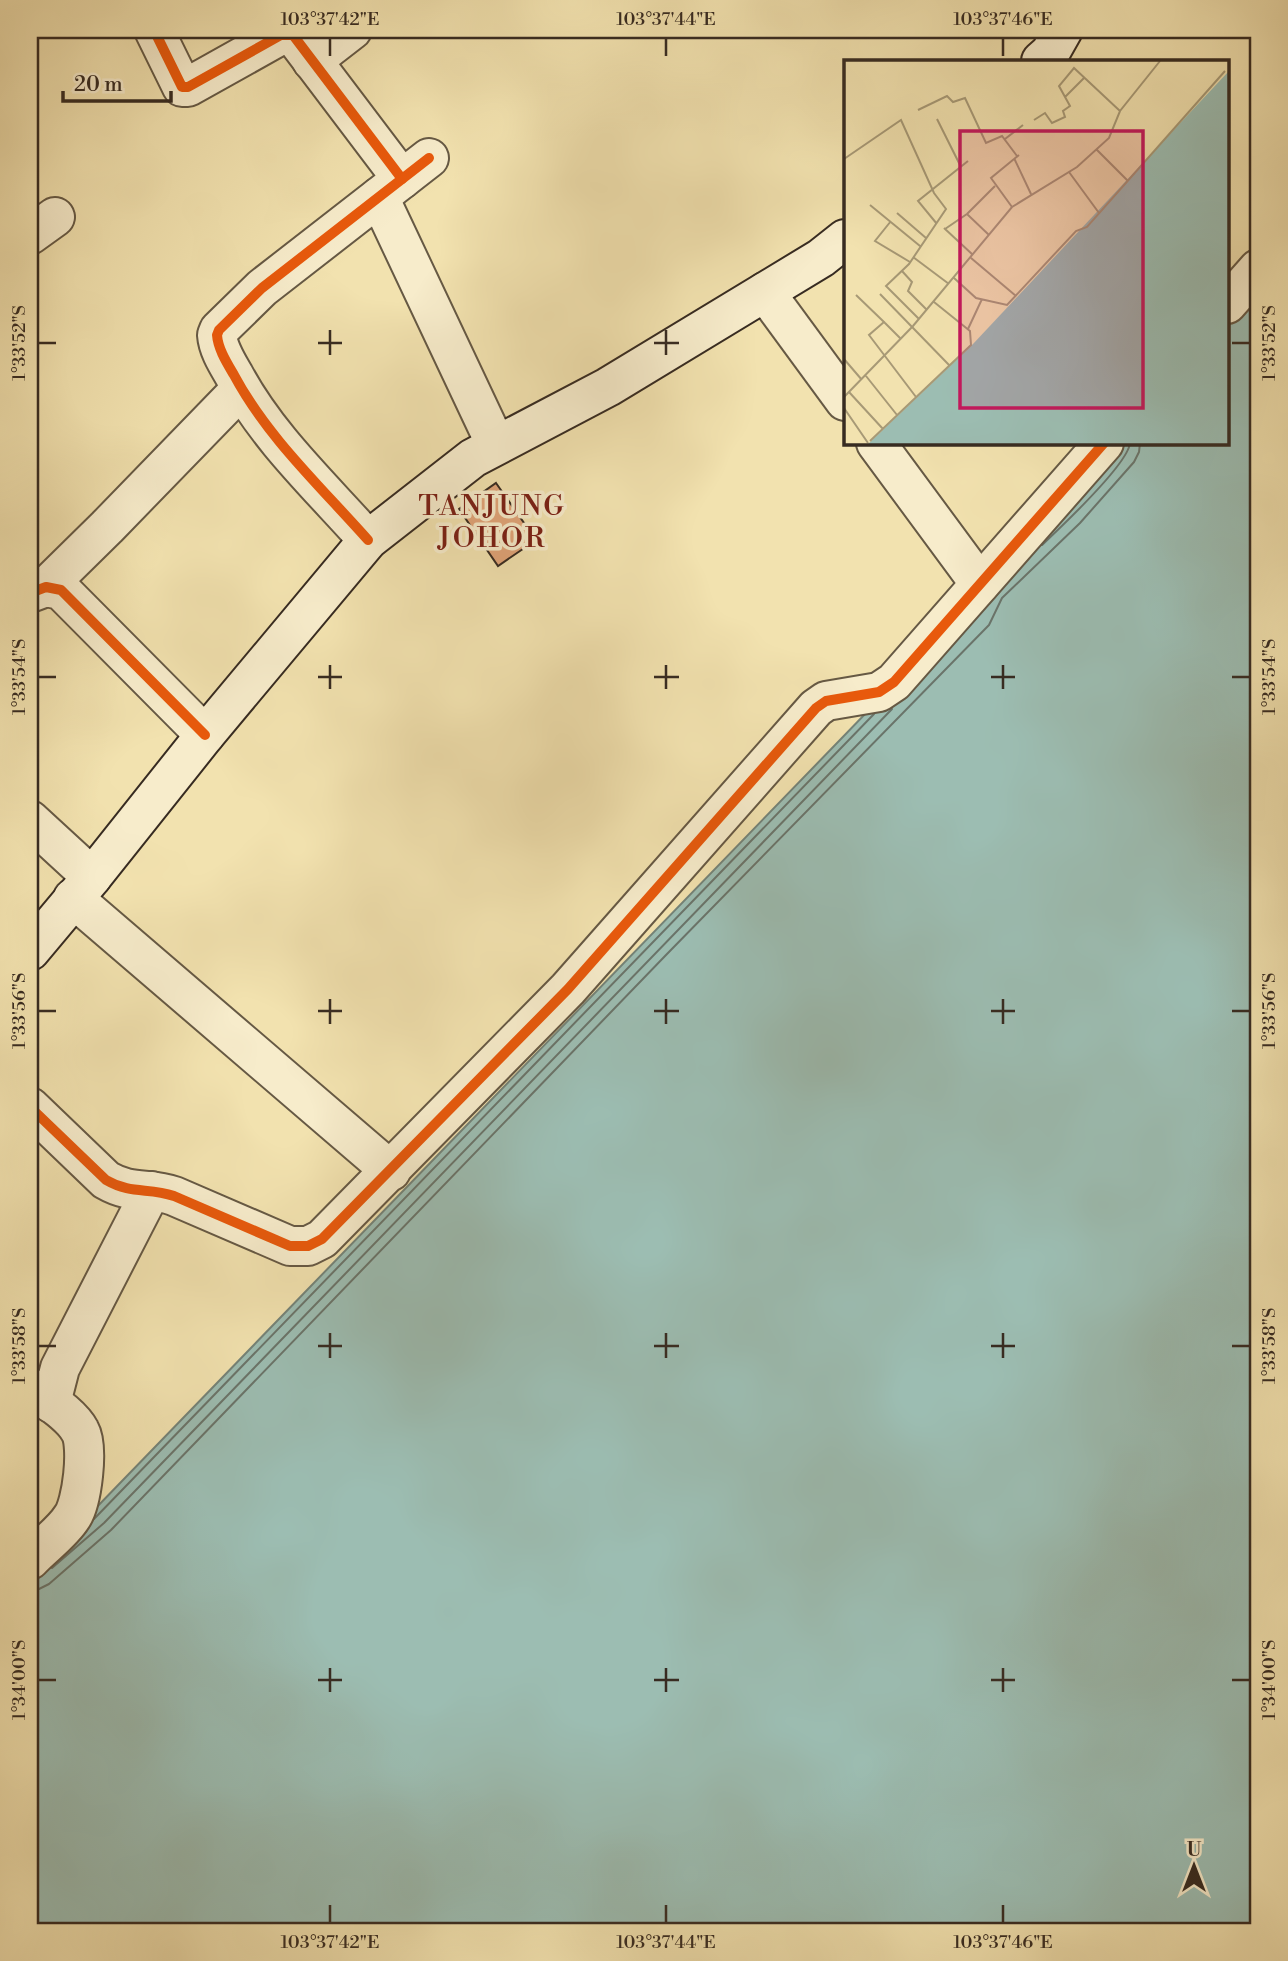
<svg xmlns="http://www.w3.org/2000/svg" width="1288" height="1961" font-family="'Libre Bodoni',serif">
<rect width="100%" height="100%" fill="#f2e2af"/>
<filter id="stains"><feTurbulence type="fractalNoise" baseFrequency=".00286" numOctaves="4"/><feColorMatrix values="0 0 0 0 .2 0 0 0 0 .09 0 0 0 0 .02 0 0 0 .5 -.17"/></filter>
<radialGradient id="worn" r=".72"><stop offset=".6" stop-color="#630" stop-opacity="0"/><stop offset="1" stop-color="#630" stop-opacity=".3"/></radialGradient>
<polygon fill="#9cbdb2" stroke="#748378" stroke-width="2" points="1258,283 1258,1931 30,1931 30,1566 92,1512 868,711 1116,443 1227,443 1227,318"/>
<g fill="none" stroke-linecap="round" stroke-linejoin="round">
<g stroke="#6a746a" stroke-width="2">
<path d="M1042,545C1060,528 1128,464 1130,443"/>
<polyline points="94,1519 874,714"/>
<polyline points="52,1568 104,1523 892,709"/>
<polyline points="30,1590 39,1589 49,1584 111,1530 666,955 989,625 1002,598 1080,523 1134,462 1139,452 1140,443"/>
</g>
</g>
<polygon fill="#e1a478" stroke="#372b21" stroke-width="2" points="496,483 536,540 498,566 459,509"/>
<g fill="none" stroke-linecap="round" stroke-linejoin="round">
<defs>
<g id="street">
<polyline points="154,30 182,87 188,87 281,35 293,35 402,179"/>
<polyline points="312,61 352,30"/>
<polyline points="379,197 496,445"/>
<polyline points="30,235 55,217"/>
<polyline points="765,292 845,401"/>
<polyline points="1227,304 1258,269"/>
<polyline points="876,443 980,584"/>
<path d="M368,540C321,487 267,437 234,375C227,363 218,349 217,335L219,330L262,288L429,158"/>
<polyline points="46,587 107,527 241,389"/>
<polyline points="30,593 46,587 61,590 205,735"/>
<polyline points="30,820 92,877"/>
<polyline points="73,898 391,1171"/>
<path d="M30,1107L106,1180C132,1195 148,1187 174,1196L290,1246H308L322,1239L568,989L816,708L826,701L879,692L894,682L1104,443"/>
<polyline points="51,1403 60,1368 151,1191"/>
<path d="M30,1560C43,1546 62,1533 72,1517C82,1503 89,1447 80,1431C71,1414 47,1400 31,1388"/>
</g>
<g id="secondary">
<polyline points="1041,61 1050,53 1063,30"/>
<polyline points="30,951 92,877 205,735 368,540 473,458 608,387 821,258 845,239"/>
</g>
</defs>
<use href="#street" stroke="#665944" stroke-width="42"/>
<use href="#secondary" stroke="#372b21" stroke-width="42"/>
<use href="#street" stroke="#f7eccb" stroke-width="38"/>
<use href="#secondary" stroke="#f7eccb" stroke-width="38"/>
<defs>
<g id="cycleway">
<polyline points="154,30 182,87 188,87 281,35 293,35 402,179"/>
<path d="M368,540C321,487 267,437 234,375C227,363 218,349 217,335L219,330L262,288L429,158"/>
<polyline points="30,593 46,587 61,590 205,735"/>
<path d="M30,1107L106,1180C132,1195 148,1187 174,1196L290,1246H308L322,1239L568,989L816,708L826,701L879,692L894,682L1104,443"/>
</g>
</defs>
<use href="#cycleway" stroke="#f7eccb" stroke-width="15"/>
<use href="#cycleway" stroke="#e8590c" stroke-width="10"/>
</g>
<path fill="none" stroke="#372b21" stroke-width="2.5" d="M330,38V56M666,38V56M1003,38V56M330,330V355M666,330V355M38,343H56M318,343H342M654,343H679M1232,343H1250M330,665V689M666,665V689M1003,665V689M38,677H56M318,677H342M654,677H679M991,677H1015M1232,677H1250M330,999V1024M666,999V1024M1003,999V1024M38,1011H56M318,1011H342M654,1011H679M991,1011H1015M1232,1011H1250M330,1333V1358M666,1333V1358M1003,1333V1358M38,1346H56M318,1346H342M654,1346H679M991,1346H1015M1232,1346H1250M330,1668V1692M666,1668V1692M1003,1668V1692M38,1680H56M318,1680H342M654,1680H679M991,1680H1015M1232,1680H1250M330,1905V1923M666,1905V1923M1003,1905V1923"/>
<g text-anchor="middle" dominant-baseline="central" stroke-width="7" stroke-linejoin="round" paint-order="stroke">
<g font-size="28" letter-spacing="2" fill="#7a1f14" stroke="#f7eccb">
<text x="492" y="506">TANJUNG<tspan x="492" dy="32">JOHOR</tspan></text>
</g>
</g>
<g transform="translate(844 60)">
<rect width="385" height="385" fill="#f2e2af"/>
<path d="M385,11V384H24L129,284Z" fill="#9cbdb2"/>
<path fill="none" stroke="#a79976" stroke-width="2" d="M221,37L240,18M74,50L103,36L109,42L121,38L142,83L158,76L173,96M93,59L117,107M190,60L201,53L208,63L221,57L219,51L226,46L215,26L230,8L276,51M161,79L179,65M253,90L284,121M170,98L187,134M0,99L57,60L90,133L102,149L65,204L42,226L75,259M225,112L255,153M26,145L76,186M168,147L147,118L175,95M53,153L82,178M123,154L151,126M47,161L31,181L66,202M93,164L74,141L124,101M100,168L129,195M101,169L123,154L145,175M69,197L105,224M127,198L172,236M58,211L68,222L64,231L83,250M110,218L132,238L163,245L232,171L243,167L381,11M36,234L106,306M12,235L40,262L25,275L72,337M40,262L57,279M124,269L138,239M0,299L18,320M22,316L53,355M5,332L39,369M0,337L69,266L168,147L233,107L265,78L276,51L316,1M0,348L24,383M26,381L127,285L126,271L90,242"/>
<path fill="#c2185b" fill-opacity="0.15" stroke="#c2185b" stroke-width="3.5" d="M116,71H299V348H116Z"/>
<rect width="385" height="385" fill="none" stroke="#372b21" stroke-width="3.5"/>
</g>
<rect width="1288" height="1961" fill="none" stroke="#f2e2af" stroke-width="77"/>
<g transform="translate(1194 1866)" stroke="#f7eccb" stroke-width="5" paint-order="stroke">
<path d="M0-5L12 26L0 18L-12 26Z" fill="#372b21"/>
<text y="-10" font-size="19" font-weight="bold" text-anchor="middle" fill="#372b21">U</text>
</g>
<path d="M63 91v10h108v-10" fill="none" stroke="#372b21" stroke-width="3.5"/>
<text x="74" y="91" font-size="21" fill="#372b21" stroke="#f7eccb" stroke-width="5" paint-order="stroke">20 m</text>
<rect x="38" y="38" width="1212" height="1885" fill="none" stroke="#372b21" stroke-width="2.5"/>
<g font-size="18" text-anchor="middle" fill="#372b21">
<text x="330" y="25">103°37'42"E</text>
<text x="666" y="25">103°37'44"E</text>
<text x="1003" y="25">103°37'46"E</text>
<text transform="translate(19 343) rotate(-90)" y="6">1°33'52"S</text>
<text transform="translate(1269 343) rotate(-90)" y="6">1°33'52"S</text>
<text transform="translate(19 677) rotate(-90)" y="6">1°33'54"S</text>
<text transform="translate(1269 677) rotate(-90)" y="6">1°33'54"S</text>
<text transform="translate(19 1011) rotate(-90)" y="6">1°33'56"S</text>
<text transform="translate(1269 1011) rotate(-90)" y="6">1°33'56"S</text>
<text transform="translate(19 1346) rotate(-90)" y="6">1°33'58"S</text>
<text transform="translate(1269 1346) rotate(-90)" y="6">1°33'58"S</text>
<text transform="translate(19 1680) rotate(-90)" y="6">1°34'00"S</text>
<text transform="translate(1269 1680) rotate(-90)" y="6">1°34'00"S</text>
<text x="330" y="1948">103°37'42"E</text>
<text x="666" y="1948">103°37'44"E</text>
<text x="1003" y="1948">103°37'46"E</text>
</g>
<rect width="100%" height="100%" filter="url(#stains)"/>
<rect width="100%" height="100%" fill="url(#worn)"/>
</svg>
